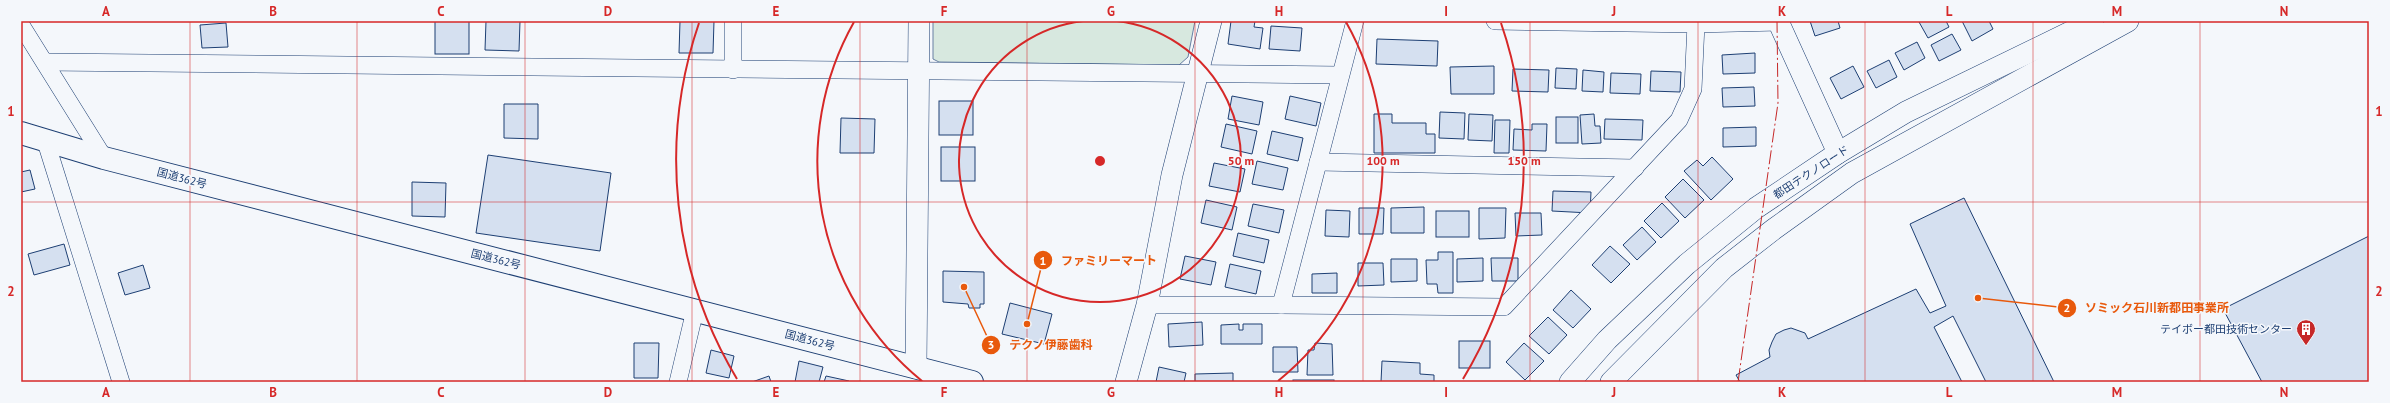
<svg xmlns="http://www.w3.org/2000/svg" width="2390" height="403" font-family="'PT Sans','Noto Sans JP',sans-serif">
<rect width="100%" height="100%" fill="#f4f7fb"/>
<polygon fill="#d7e8df" stroke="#687fa3" points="933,21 1195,21 1188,57 1179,65 939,62 933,59"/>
<g fill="#d5e0f0" stroke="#1d3f73">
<rect x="435" y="21" width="34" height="33"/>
<polygon points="486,21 520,21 519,51 485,50"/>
<polygon points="680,21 714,21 713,53 679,53"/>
<polygon points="1231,21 1255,21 1254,27 1263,28 1260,49 1228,44"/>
<polygon points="1810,21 1838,21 1840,28 1815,36"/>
<polygon points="1921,21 1946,21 1949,27 1928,38 1919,22"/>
<polygon points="1962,21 1989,21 1993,29 1972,41"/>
<polygon points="226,23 228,47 202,48 200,25"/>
<polygon points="1271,26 1302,28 1300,51 1269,49"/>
<polygon points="1952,34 1961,50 1939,61 1931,45"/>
<polygon points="1377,39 1438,41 1437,66 1376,64"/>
<polygon points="1917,42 1925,58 1904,70 1895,53"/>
<polygon points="1755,53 1755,73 1723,74 1722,55"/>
<polygon points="1889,60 1897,77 1876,88 1867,71"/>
<polygon points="1494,66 1494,94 1451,94 1450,67"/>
<polygon points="1853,66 1864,87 1841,99 1830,78"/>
<polygon points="1556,68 1577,69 1576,89 1555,88"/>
<polygon points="1513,69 1549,70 1548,92 1512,91"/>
<polygon points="1583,70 1604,72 1603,92 1582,91"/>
<polygon points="1651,71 1681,72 1680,92 1650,91"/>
<polygon points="1611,73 1641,74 1640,94 1610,93"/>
<polygon points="1754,87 1755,106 1723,107 1722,88"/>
<polygon points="1232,96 1263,102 1259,125 1228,119"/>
<polygon points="1290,96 1321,103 1316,126 1285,119"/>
<rect x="939" y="101" width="34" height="34"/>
<polygon points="504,104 538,104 538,139 504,138"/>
<polygon points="1440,112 1465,113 1464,139 1439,138"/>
<polygon points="1374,114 1392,114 1392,123 1426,123 1426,134 1435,134 1435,153 1374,153"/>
<polygon points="1469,114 1493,115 1492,141 1468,140"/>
<polygon points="1594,114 1595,126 1600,126 1601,143 1582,144 1580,115"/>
<rect x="1556" y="117" width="22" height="26"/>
<polygon points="841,118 875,119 874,153 840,153"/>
<polygon points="1605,119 1643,120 1642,140 1604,139"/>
<polygon points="1495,120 1510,120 1509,153 1494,153"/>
<polygon points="1226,124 1257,131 1252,154 1221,147"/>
<polygon points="1532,124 1547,124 1546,151 1513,150 1514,129 1532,130"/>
<polygon points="1756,127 1756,146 1723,147 1723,128"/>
<polygon points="1272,131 1303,138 1298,161 1267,154"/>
<rect x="941" y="147" width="34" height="34"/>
<polygon points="488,155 611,173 600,251 476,233"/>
<polygon points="1712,157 1733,179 1711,200 1684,171 1697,160 1703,166"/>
<polygon points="1257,161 1288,168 1283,190 1252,184"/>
<polygon points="1214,163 1245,169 1240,192 1209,186"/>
<polygon points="30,170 35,189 21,192 21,172"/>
<polygon points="1683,179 1704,200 1685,218 1665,197"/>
<polygon points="412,182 446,183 445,217 412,216"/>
<polygon points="1553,191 1591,192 1590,213 1552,211"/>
<polygon points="1964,198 2054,382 1986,382 1953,316 1934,327 1962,382 1740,382 1736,375 1770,357 1769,350 1772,342 1776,334 1784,330 1791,328 1805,333 1808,339 1916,289 1930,313 1946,306 1910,224"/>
<polygon points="1206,200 1237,207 1232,230 1201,223"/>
<polygon points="1662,203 1679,221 1661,238 1644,221"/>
<polygon points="1253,204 1284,210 1279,233 1248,226"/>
<polygon points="1424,207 1424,233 1391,233 1391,208"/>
<polygon points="1359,208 1384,208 1383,234 1359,234"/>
<polygon points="1479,208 1506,208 1505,238 1479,239"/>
<polygon points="1326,210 1350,211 1349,237 1325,236"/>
<rect x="1436" y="211" width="33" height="26"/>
<polygon points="1515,213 1541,213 1542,235 1516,236"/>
<polygon points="1642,227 1656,242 1637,260 1623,245"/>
<polygon points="1238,233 1269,240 1264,263 1233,256"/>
<polygon points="2369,236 2369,382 2262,382 2223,309"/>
<polygon points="64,244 70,265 34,275 28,254"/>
<polygon points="1610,246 1630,264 1611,283 1592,265"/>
<polygon points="1438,252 1453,252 1453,293 1438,293 1437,284 1427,284 1426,260 1438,260"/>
<polygon points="1185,256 1216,262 1211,285 1180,279"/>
<polygon points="1483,258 1483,281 1457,282 1457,259"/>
<polygon points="1491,258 1518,258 1518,281 1492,281"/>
<polygon points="1391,259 1417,259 1417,281 1391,282"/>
<polygon points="1358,263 1383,263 1384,285 1358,286"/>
<polygon points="1230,264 1261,271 1256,294 1225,287"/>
<polygon points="143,265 150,288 125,295 118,273"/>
<polygon points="943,271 984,272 984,304 980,304 980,308 969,308 968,304 943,302"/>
<polygon points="1337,273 1337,293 1312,293 1312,274"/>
<polygon points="1571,290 1591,309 1573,328 1553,310"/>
<polygon points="1010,303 1052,314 1044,344 1002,334"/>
<polygon points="1548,317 1567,335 1549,354 1529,336"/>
<polygon points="1202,322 1203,345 1169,347 1168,324"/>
<polygon points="1239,324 1239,330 1243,330 1243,324 1262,324 1262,344 1221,344 1221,325"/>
<rect x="1459" y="341" width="31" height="27"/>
<polygon points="634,343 659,343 658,378 634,378"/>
<polygon points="1315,343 1332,344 1333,375 1307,375 1308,350 1314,350"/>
<polygon points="1524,343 1544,361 1525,380 1506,362"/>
<polygon points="1273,347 1297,347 1298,372 1273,372"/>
<polygon points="711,350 734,356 729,378 706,373"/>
<polygon points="799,361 823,367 819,382 795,382"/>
<polygon points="1382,361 1420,363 1420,374 1434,375 1434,382 1381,382"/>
<polygon points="1159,367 1186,373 1184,382 1156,382"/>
<polygon points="1233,373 1233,382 1195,382 1195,374"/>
<polygon points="769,376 771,382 752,382"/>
<polygon points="826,376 849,381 849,382 824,382"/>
<rect x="1293" y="380" width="41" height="2"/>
</g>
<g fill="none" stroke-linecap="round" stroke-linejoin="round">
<defs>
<g id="minor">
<polyline points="1495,21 1696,24 1779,22"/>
<polyline points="21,25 104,158"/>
<polyline points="45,62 1340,75"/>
<polyline points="733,70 733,21"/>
<polyline points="45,139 121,382"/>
<polyline points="1318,162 1635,168"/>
<polyline points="1147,305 1281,305 1355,21"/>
<polyline points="1281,305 1504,307 1679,120 1693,89 1696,24"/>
<polyline points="678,382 695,310"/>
</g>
<g id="tertiary">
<polyline points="1778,21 1838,153"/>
<polyline points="916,368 919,21"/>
<polyline points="1126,382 1147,305 1172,175 1211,21"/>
<polyline points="1570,382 1607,340 1687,264 1756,208 1838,153 1906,112 2093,21"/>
<polyline points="1611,382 1724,268 1774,229 1852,173 2128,21"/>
</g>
<polyline id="trunk" points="21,133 104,158 972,382"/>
</defs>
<use href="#minor" stroke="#1d3f73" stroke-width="18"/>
<use href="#tertiary" stroke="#1d3f73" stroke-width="22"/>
<use href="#trunk" stroke="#1d3f73" stroke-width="24"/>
<use href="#minor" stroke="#f4f7fb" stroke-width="17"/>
<use href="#tertiary" stroke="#f4f7fb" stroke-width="21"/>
<use href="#trunk" stroke="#f4f7fb" stroke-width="22"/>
<polyline stroke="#c62828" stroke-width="1" stroke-dasharray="14 3 2 3" stroke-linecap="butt" points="1738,382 1778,103 1777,21"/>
</g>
<path fill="none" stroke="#d62828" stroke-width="1" stroke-opacity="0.55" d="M190,21V382M357,21V382M525,21V382M692,21V382M860,21V382M1027,21V382M1195,21V382M1363,21V382M1530,21V382M1698,21V382M1865,21V382M2033,21V382M2200,21V382M21,202H2369"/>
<g fill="none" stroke="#d62828" stroke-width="2">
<path d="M1117 21A141 141 0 1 1 1083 21"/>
<path d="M922 381A283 283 0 0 1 854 22M1346 22A283 283 0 0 1 1278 381"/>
<path d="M737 379A424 424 0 0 1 699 23M1501 23A424 424 0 0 1 1463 379"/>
</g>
<defs>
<symbol id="building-pin" viewBox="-11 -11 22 30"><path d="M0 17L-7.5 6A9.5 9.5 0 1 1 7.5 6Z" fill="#c62828" stroke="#f4f7fb"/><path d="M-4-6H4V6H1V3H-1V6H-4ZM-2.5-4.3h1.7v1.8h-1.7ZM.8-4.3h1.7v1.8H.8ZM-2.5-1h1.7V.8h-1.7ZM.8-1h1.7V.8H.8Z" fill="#fff"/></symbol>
</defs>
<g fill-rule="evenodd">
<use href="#building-pin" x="2295" y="318" width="22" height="30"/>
</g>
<g text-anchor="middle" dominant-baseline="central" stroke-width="3" stroke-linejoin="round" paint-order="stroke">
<g font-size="11" fill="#1d3f73" stroke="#f4f7fb">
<text transform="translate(1811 172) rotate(-33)">都田テクノロード</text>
<text transform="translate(182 178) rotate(15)">国道362号</text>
<text transform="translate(496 259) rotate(14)">国道362号</text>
<text transform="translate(810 340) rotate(15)">国道362号</text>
</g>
<g font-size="11" fill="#1d3f73" stroke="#f4f7fb" text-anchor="end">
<text x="2292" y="329">テイボー都田技術センター</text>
</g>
</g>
<circle cx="1100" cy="161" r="6" fill="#d62828" stroke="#f4f7fb" stroke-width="2"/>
<g font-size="12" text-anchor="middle" font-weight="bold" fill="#d62828" stroke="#f4f7fb" stroke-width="3" stroke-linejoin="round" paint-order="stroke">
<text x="1241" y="165">50 m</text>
<text x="1383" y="165">100 m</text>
<text x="1524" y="165">150 m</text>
</g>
<path fill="none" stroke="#e8590c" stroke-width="1.5" d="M1027 324L1043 260M1978 298L2067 308M964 287L991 345"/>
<g fill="#e8590c" stroke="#f4f7fb" stroke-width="1.5">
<circle cx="1027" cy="324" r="4"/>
<circle cx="1978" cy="298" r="4"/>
<circle cx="964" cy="287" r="4"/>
<circle cx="1043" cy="260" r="10"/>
<circle cx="2067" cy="308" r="10"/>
<circle cx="991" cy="345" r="10"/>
</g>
<g font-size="12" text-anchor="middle" font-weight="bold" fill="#fff">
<text x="1043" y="265">1</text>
<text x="2067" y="312">2</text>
<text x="991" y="349">3</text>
</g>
<g font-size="12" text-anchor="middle" font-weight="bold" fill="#e8590c" stroke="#f4f7fb" stroke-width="3" stroke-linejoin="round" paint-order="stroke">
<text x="1109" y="265">ファミリーマート</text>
<text x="2157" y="312">ソミック石川新都田事業所</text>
<text x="1051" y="349">テクノ伊藤歯科</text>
</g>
<rect width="2390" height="403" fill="none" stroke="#f4f7fb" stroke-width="44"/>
<rect x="22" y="22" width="2346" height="359" fill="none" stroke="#d62828" stroke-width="1.5"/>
<g font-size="13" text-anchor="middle" font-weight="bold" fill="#d62828">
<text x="106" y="16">A</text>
<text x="273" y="16">B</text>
<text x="441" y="16">C</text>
<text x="608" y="16">D</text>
<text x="776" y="16">E</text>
<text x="944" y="16">F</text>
<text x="1111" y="16">G</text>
<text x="1279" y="16">H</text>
<text x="1446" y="16">I</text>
<text x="1614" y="16">J</text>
<text x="1782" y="16">K</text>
<text x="1949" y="16">L</text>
<text x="2117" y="16">M</text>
<text x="2284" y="16">N</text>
<text x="11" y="116">1</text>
<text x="2379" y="116">1</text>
<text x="11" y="296">2</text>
<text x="2379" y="296">2</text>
<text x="106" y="397">A</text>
<text x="273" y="397">B</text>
<text x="441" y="397">C</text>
<text x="608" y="397">D</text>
<text x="776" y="397">E</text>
<text x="944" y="397">F</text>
<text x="1111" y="397">G</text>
<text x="1279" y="397">H</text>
<text x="1446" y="397">I</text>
<text x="1614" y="397">J</text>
<text x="1782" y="397">K</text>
<text x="1949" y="397">L</text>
<text x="2117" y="397">M</text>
<text x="2284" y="397">N</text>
</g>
</svg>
